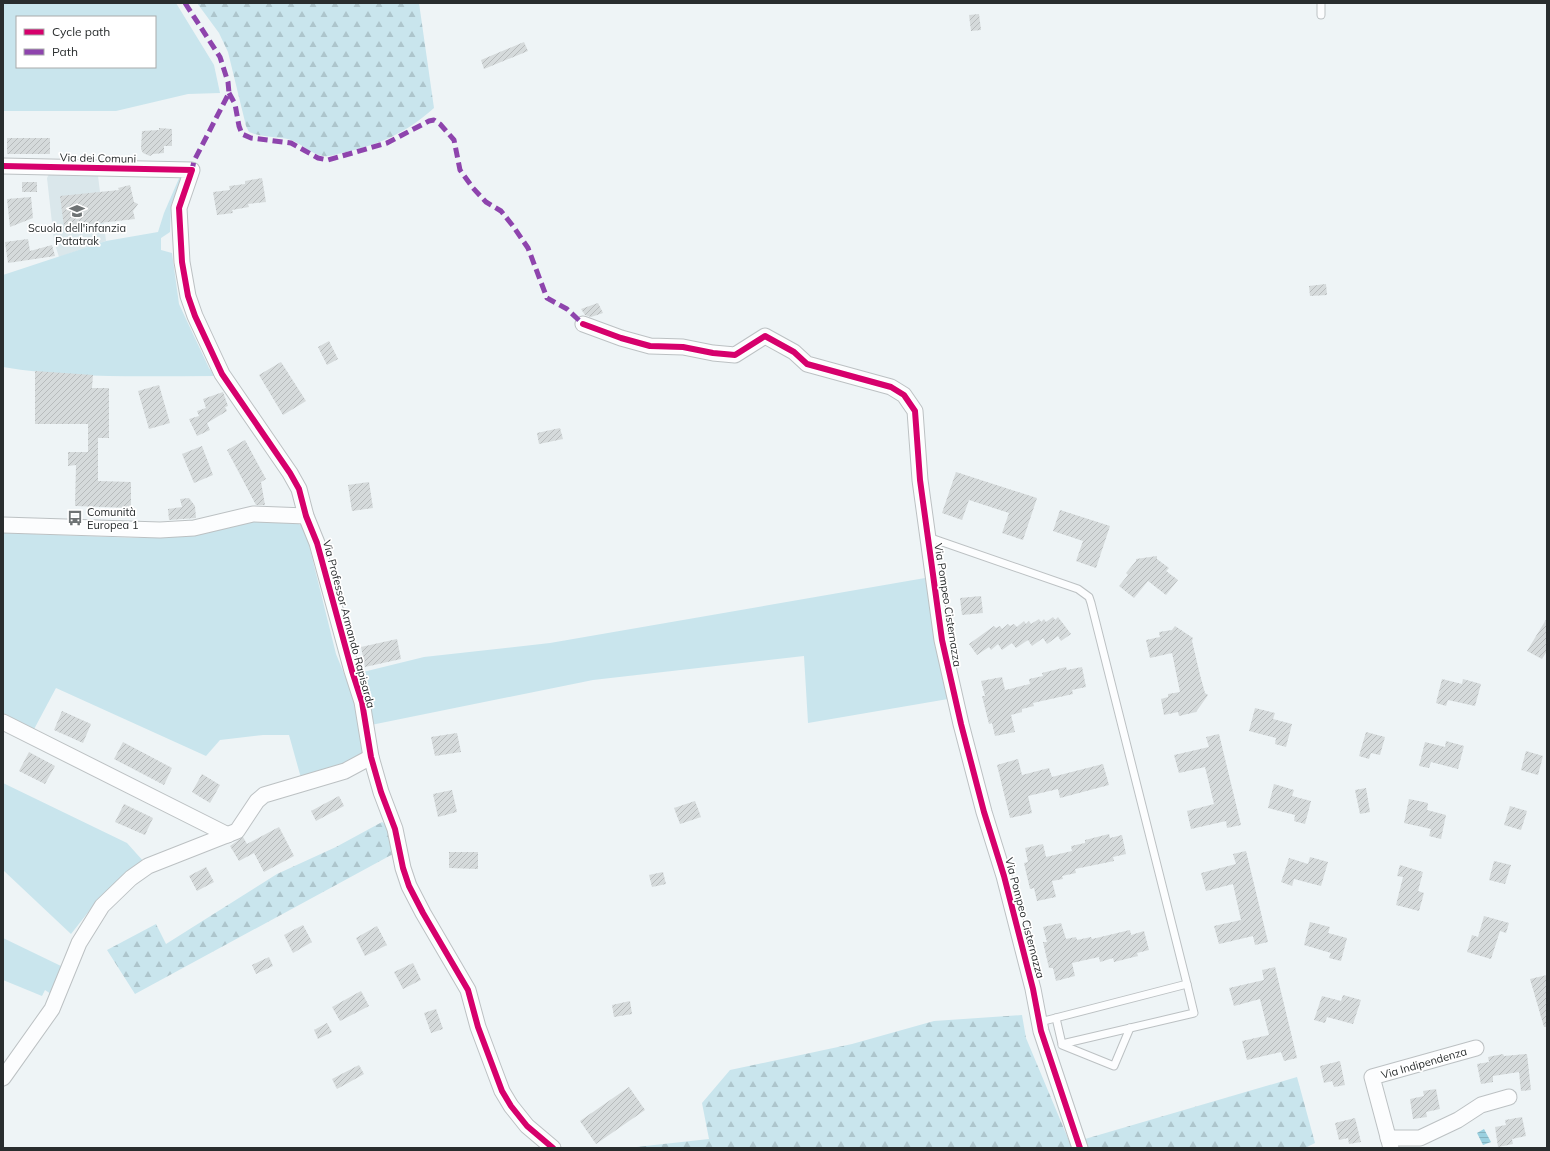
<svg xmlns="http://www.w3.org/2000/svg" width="1550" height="1151" font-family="Mulish,sans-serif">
<defs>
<pattern id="forest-firs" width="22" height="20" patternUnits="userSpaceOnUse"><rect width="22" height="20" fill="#c9e5ed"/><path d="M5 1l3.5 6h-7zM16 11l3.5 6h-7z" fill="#adc5cc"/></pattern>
<pattern id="water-rules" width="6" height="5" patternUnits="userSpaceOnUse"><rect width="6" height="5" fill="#9ad0df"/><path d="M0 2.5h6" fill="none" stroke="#85b3c0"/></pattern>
<pattern id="building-hatch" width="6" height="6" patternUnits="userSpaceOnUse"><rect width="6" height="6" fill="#d5dadb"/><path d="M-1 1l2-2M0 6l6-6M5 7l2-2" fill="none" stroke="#b7bbbc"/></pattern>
</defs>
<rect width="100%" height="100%" fill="#eef4f6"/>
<polygon fill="#dae7eb" points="49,174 98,176 106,241 59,257 54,241 47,178"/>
<g fill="#c9e5ed" fill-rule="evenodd">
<path d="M3,3H176L214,65L220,93L188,94L116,111H3ZM17,17H155V67H17Z"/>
<path d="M180,176L184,177L171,205L170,232L161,238V250L172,253L179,304L209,368L215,376C145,376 73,379 3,367V275L106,241L158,232L164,213Z"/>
<polygon points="251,520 294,522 301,525 306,533 336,654 354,698 362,753 337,768 301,778 289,735 263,735 220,740 206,756 56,688 32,733 3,718 3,533 138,538 165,536"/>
<polygon points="925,578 948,699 808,723 804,656 593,680 371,725 370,697 363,672 424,657 550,643"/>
<polygon points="3,783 127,843 144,862 93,906 71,934 3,870"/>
<polygon points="3,938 61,966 51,994 45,990 42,996 3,980"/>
</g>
<g fill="url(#forest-firs)">
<path d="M197,3H419L434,108C406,133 379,145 342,153C337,154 329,157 324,156C312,155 302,144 291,140C277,136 263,138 249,132L246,126L228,52L219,33Z"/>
<polygon points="382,822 391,829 393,854 135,994 107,950 156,924 166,944 277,874 336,847"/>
<polygon points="1022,1015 1026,1038 1072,1148 627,1148 709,1139 702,1103 730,1070 852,1044 934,1021"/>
<polygon points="1297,1077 1315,1143 1305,1148 1087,1148 1085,1139"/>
</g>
<polygon fill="url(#water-rules)" points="1484,1129 1491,1142 1483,1145 1477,1133"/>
<g fill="url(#building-hatch)">
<polygon points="979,14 981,30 971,31 969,15"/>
<polygon points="524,42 528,51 484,69 481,60"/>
<polygon points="159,128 172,129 172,146 164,146 164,153 153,154 150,156 143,153 141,149 142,131 159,130"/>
<rect x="7" y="138" width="43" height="16"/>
<polygon points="262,178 266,202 248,204 249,207 232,210 233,213 217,215 213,192 230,190 229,186 245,184 245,181"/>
<rect x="22" y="182" width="15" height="10"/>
<polygon points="130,185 134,202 138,204 133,211 135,219 64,227 60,196 119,190 118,188"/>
<polygon points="31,197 33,218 10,227 7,199"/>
<polygon points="28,239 30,251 52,245 55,256 8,263 5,242"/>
<polygon points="1326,284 1327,295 1310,296 1309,286"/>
<polygon points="598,303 603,313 591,317 585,315 581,309"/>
<polygon points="329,341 338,359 327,365 318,347"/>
<polygon points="281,362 306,401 283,415 259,375"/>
<polygon points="35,371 93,375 92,388 109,388 109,438 98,438 98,481 131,482 131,508 75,506 76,465 68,466 68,452 88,452 88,424 35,424"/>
<polygon points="159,385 170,423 149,429 138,391"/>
<polygon points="223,392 228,406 213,411 225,407 227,411 207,423 210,430 197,436 189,419 199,416 197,411 206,408 203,399"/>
<polygon points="560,428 563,439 539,444 537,433"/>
<polygon points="245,440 266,479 261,482 265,505 256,505 227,450"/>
<polygon points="202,446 213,475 194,483 182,454"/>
<polygon points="956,472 1037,498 1023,540 1002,533 1009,513 969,500 962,520 942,513"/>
<polygon points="369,482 373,508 352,511 348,485"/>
<polygon points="189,498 195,506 196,518 169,520 168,509 182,507 180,499"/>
<polygon points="1060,510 1110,526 1096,568 1076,561 1083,541 1053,531"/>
<polygon points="1157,556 1157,559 1169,568 1166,571 1178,580 1166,595 1148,581 1134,598 1119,586 1128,575 1126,573 1136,561 1136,559"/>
<polygon points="981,596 983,613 962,615 960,598"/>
<polygon points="1053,617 1055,620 1058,617 1071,634 1061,641 1058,636 1047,644 1043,638 1032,646 1028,640 1016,648 1012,643 1002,650 998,644 991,650 989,647 977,655 969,644 994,626 996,628 1000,626 1002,629 1008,624 1010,626 1014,624 1017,627 1024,621 1026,624 1029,621 1031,624 1039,619 1041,622 1044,619 1046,622"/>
<polygon points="1547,618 1547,651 1542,659 1527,651"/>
<polygon points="1175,626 1193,638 1192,641 1200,675 1205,693 1208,695 1196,712 1179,716 1178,712 1164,715 1161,699 1168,697 1168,694 1180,692 1172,653 1150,658 1146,640 1160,637 1159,632 1172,630"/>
<polygon points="397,639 401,659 365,667 361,647"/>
<polygon points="1066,667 1067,670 1082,667 1086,687 1072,690 1073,694 1033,703 1034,706 1022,709 1022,712 1011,715 1015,732 995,736 992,723 989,724 982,696 985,696 981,681 1002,677 1005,690 1030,684 1029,679 1043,676 1042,673"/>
<polygon points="1442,679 1462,684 1463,679 1481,684 1475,706 1448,700 1446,706 1436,703"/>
<polygon points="1255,708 1275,713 1273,719 1292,724 1286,747 1275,744 1276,738 1249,731"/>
<polygon points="62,711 91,724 83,743 54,730"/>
<polygon points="1366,732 1385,737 1380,755 1371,753 1369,759 1359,756"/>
<polygon points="457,733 461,752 435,756 431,737"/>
<polygon points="1219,734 1241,825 1227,828 1226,821 1191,829 1187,811 1214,804 1205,767 1179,773 1174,755 1209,747 1206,737"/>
<polygon points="1446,741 1464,746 1458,769 1431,762 1429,768 1419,766 1425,742 1445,747"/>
<polygon points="123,742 172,768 164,785 114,759"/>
<polygon points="1526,751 1543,756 1538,775 1521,770"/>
<polygon points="29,752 55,766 45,784 19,771"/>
<polygon points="1018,759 1022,775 1049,768 1052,777 1103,764 1109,785 1060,798 1058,789 1028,796 1032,813 1010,818 997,765"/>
<polygon points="202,774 220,785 210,803 192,792"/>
<polygon points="1274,784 1294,790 1292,796 1311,801 1305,824 1294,821 1295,815 1268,808"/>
<polygon points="1366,788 1370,812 1360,814 1355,790"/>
<polygon points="452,790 457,812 438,817 433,794"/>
<polygon points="339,796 344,806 316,821 311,811"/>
<polygon points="1409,799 1428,803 1427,810 1446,815 1441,839 1429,836 1431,829 1404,823"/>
<polygon points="695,801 701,817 680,824 674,808"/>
<polygon points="124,804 153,818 145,835 115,822"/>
<polygon points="1510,806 1527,811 1521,830 1504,825"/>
<polygon points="279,827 294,856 264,872 254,853 239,861 230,846 243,837 247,844"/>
<polygon points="1109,834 1110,838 1122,835 1126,854 1113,857 1114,861 1075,869 1076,873 1062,876 1063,879 1052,881 1056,897 1037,901 1034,888 1030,889 1024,863 1028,862 1025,848 1043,844 1046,857 1072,851 1071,846 1085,843 1085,840"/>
<polygon points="1246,851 1268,942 1255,945 1253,936 1219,944 1214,926 1241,920 1233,884 1206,891 1201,873 1236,864 1233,854"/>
<polygon points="449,852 478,852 478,869 449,868"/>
<polygon points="1310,857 1328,862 1321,886 1294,879 1292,886 1281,882 1289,858 1308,864"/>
<polygon points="1494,861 1511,865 1505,884 1489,880"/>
<polygon points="1400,865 1423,872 1418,891 1424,893 1419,911 1396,905 1403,877 1397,876"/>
<polygon points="206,867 214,882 197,891 189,876"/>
<polygon points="663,872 666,884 652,887 649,875"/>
<polygon points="1484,916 1509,923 1506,933 1500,931 1491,959 1467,952 1472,935 1478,937"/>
<polygon points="1310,922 1330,927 1328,933 1347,938 1341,961 1329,958 1331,953 1304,945"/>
<polygon points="1061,923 1066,939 1076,937 1077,940 1091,937 1092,939 1130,930 1131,935 1144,931 1149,950 1137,953 1138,956 1114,962 1113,958 1100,962 1099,957 1072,963 1075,976 1056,981 1053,968 1049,968 1043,942 1047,942 1043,927"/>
<polygon points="303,925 312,942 293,953 284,935"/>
<polygon points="377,926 387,945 365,956 356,938"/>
<polygon points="269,957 273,966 256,974 252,965"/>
<polygon points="413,963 421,980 403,989 394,972"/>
<polygon points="1275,967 1297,1058 1284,1061 1281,1052 1247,1060 1242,1041 1269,1035 1260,999 1234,1006 1229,988 1264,980 1262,970"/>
<polygon points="1547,975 1547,1027 1544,1027 1530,979"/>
<polygon points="361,991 369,1006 340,1021 332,1007"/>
<polygon points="1343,995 1361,1000 1353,1024 1327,1017 1325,1023 1314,1020 1322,996 1341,1001"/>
<polygon points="630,1001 632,1014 614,1017 612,1005"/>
<polygon points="436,1009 443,1029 431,1033 424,1013"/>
<polygon points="327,1023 332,1032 318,1039 314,1030"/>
<polygon points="1503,1054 1504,1056 1527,1054 1531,1090 1521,1091 1519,1072 1493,1076 1493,1082 1481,1084 1477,1064 1489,1062 1488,1057"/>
<polygon points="1340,1061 1345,1085 1334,1087 1332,1081 1324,1083 1320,1066"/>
<polygon points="359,1065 364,1074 337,1089 332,1079"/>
<polygon points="629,1087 645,1110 596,1144 580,1121"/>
<polygon points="1436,1089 1440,1109 1426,1112 1427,1117 1413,1119 1410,1099 1424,1096 1423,1091"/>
<polygon points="1522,1117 1526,1136 1512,1139 1513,1144 1498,1147 1495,1127 1506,1125 1505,1120"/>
<polygon points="1355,1118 1361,1142 1349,1144 1348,1138 1339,1140 1335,1123"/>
</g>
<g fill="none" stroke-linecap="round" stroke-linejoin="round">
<defs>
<g id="service">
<polyline points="1321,3 1321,15"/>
<polyline points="928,537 1078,589 1089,597 1091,603 1187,984 1040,1022"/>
<polyline points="1056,1018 1062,1044 1194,1013 1187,984"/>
<polyline points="1062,1045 1114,1066 1130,1028"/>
</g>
<g id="minor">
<polyline points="3,166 192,170 179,208 182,262 188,296 195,316 222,374 290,473 299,489 306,516 317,543 352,671 362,702 371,757 381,792 395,829 403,868 409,886 423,913 468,990 478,1027 502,1091 511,1106 527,1126 553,1148"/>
<polyline points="583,324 621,338 650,346 683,347 713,353 735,355 765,336 794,352 807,364 891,387 904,395 915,411 920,480 942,640 961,724 984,812 1004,876 1033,989 1041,1031 1080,1148"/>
<polyline points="3,525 160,530 194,528 253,514 306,516"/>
<polyline points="3,722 228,835"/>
<polyline points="3,1078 52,1009 79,943 102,906 131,878 148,866 237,831 257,801 264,795 345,771 371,757"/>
<polyline points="1388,1138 1420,1138 1458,1120 1481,1105 1509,1097"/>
<polyline points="1391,1148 1372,1077 1476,1048"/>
</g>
</defs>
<use href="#service" stroke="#bcc1c3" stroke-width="9"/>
<use href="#minor" stroke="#bcc1c3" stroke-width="17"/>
<use href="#service" stroke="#fcfdfe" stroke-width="7"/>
<use href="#minor" stroke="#fcfdfe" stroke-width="15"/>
<g stroke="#8e44ad" stroke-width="5" stroke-dasharray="10 5" stroke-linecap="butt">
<polyline points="185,3 220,57 228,82 229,93 194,161 192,170"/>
<polyline points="229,93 235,104 239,126 242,134 251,138 291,143 318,158 328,160 387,143 429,121 434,120 440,124 454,140 460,170 473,188 486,202 501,211 513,226 528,248 547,298 567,309 583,324"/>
</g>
<defs>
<g id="cycleway">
<polyline points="3,166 192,170 179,208 182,262 188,296 195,316 222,374 290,473 299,489 306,516 317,543 352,671 362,702 371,757 381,792 395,829 403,868 409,886 423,913 468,990 478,1027 502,1091 511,1106 527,1126 553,1148"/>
<polyline points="583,324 621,338 650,346 683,347 713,353 735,355 765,336 794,352 807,364 891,387 904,395 915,411 920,480 942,640 961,724 984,812 1004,876 1033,989 1041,1031 1080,1148"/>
</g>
</defs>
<use href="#cycleway" stroke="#fff" stroke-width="8"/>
<use href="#cycleway" stroke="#d6006c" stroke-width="6"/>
</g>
<defs>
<symbol id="school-bare" viewBox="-9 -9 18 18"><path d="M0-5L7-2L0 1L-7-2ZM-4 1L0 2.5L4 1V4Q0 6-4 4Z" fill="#6e7374" stroke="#fff" stroke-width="2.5" paint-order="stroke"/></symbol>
<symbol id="bus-bare" viewBox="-9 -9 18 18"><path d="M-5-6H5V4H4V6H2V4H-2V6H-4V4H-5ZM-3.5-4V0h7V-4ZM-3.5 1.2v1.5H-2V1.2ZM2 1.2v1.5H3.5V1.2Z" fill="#6e7374" stroke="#fff" stroke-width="2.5" paint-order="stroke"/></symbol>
</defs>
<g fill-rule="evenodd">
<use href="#school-bare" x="66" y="200" width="22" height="22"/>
<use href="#bus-bare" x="64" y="507" width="22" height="22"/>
</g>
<g text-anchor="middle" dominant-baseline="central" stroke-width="3.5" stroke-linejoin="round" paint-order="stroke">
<g font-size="11" fill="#292d2e" stroke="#fff">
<text transform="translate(98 158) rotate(1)">Via dei Comuni</text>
<text transform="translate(948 605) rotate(81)">Via Pompeo Cisternazza</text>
<text transform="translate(349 624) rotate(75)">Via Professor Armando Rapisarda</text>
<text transform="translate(1025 918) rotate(75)">Via Pompeo Cisternazza</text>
<text transform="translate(1424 1063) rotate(-16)">Via Indipendenza</text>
</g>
<g font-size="11" fill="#292d2e" stroke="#fff">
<text x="77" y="228">Scuola dell'infanzia<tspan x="77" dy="13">Patatrak</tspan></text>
<text x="87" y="512" text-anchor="start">Comunità<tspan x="87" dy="13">Europea 1</tspan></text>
</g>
</g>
<rect width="1550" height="1151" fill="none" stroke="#292d2e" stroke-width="8"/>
<rect x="16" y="16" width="140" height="52" fill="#ffffff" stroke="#a9abab"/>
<rect x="24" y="29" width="20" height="6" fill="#d6006c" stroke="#a9abab"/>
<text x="52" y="36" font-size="12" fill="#292d2e">Cycle path</text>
<rect x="24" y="49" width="20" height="6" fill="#8e44ad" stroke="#a9abab"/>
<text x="52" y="56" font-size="12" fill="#292d2e">Path</text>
</svg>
